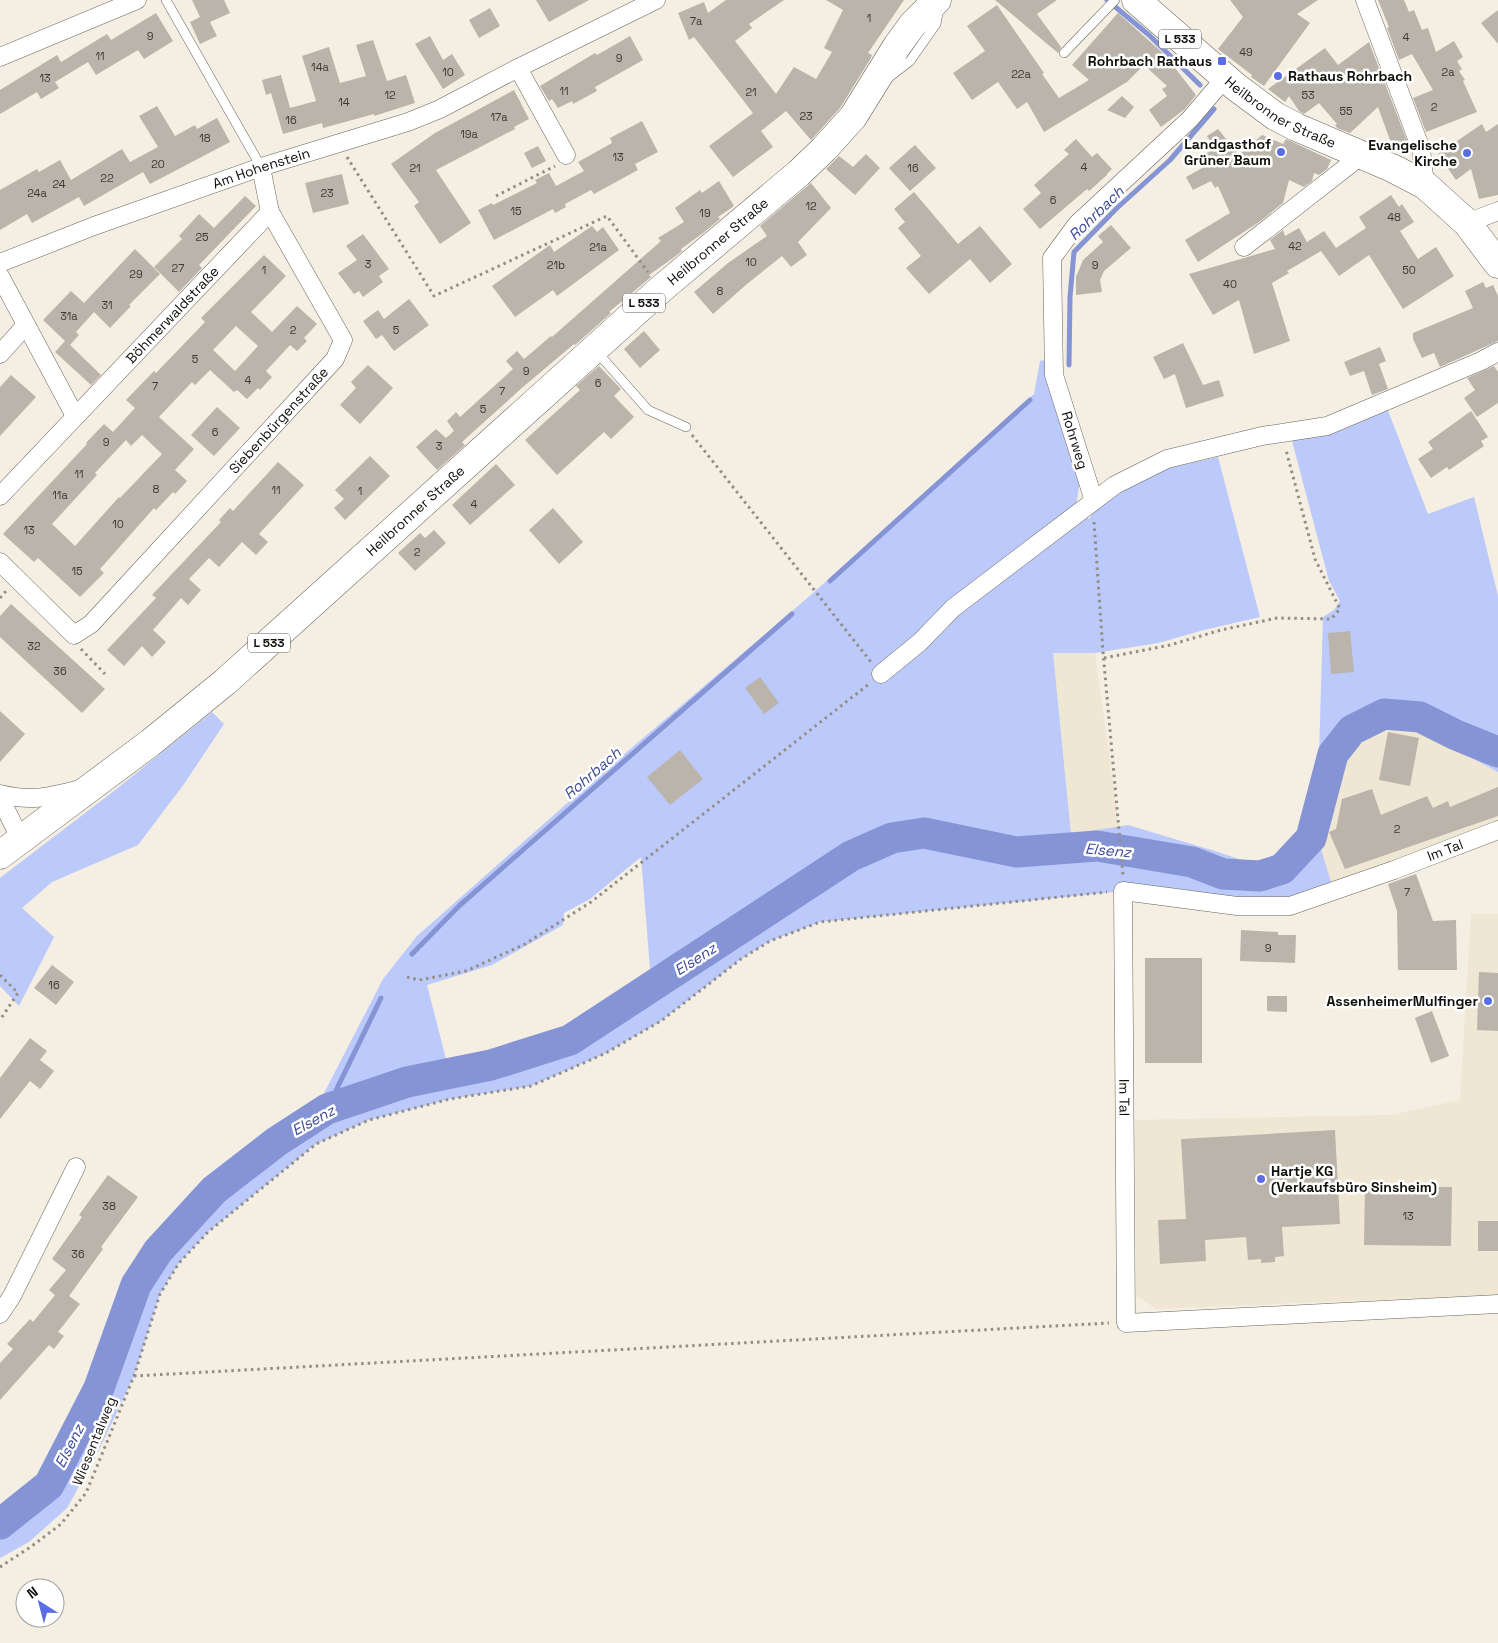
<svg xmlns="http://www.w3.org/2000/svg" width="1498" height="1643" font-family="'Space Grotesk',sans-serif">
<rect width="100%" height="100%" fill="#f4eee3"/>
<g fill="#efe6d3">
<polygon points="1053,653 1095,653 1119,826 1071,835"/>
<polygon points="1385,720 1413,727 1498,772 1498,835 1334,891 1320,846 1322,828 1351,742"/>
<polygon points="1471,914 1498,914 1498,1295 1156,1309 1136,1295 1135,1120 1392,1115 1460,1100"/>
</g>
<g fill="#bcc9fb" fill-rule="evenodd">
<path d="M1049,359L1081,472L1076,507L1089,519L1100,502L1169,468L1218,457L1260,617L1204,630L1158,643L1095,653H1053L1071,834L1128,825L1218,852L1271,870L1297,849L1319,757L1323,617L1334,610L1340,601L1329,581L1291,437L1387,408L1428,514L1474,497L1498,596V772L1413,727L1385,720L1371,727L1351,742L1322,828L1320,846L1334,891L1290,906L1123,891L820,922L770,941L741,959L661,1021L604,1054L531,1086L450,1099L369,1120L316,1144L208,1232L179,1263L160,1294L134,1376L98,1452L67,1508L29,1542L0,1558V1519L46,1485L94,1390L133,1281L163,1241L190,1211L273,1134L321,1099L383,979L417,936L581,791L812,594L1034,394L1040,361ZM641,857L651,981L575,1027L448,1067L427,985L492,965L563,925L564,913L590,899Z"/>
<polygon points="212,712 224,724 184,784 138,845 52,882 22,908 54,937 19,1006 0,986 0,878 114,791"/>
</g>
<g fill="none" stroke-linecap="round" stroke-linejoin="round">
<g stroke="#8594d4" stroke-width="5">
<polyline points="1107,0 1149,35 1200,85"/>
<polyline points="1069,365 1070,297 1074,252 1117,208 1170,160 1214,109"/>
<polyline points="830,581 1030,400"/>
<polyline points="412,954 459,906 792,614"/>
<polyline points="327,1109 381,998"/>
</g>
<polyline stroke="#8594d4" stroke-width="31" points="0,1524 49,1485 99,1388 136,1285 158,1251 214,1190 276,1142 327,1109 407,1082 491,1065 570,1040 851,856 892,838 924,833 1017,852 1097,846 1192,862 1223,874 1260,876 1282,869 1311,838 1333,754 1352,730 1384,714 1420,717 1456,735 1498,752"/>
</g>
<g fill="#bab4aa" fill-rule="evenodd">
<polygon points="192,0 224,0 230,13 210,22 217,36 200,44 190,22 200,17"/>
<polygon points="536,0 589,0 549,22"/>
<polygon points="726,0 784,0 749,24 752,28 735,41 776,94 794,67 816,79 832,52 824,48 843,10 826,0 904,0 868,53 872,55 871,58 840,108 813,138 811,140 786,111 761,131 773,147 733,177 709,146 753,113 694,37 689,40 678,13 704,2 708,13"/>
<polygon points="995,0 1057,0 1037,14 1061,47 1058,53"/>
<polygon points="1230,0 1318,0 1297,14 1310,23 1264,86 1251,77 1252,75 1218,49 1243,17"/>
<polygon points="1378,0 1404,0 1409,12 1414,10 1422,30 1428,28 1436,52 1454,41 1463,57 1457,61 1462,69 1459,71 1465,80 1463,81 1477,112 1426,132 1413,98 1433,90 1412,54 1399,60 1387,28 1389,27"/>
<polygon points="997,5 1044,73 1042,74 1059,98 1089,80 1072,65 1118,13 1165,55 1196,95 1185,109 1161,127 1149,110 1167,96 1162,89 1167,86 1144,65 1127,82 1044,132 1027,102 1017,109 998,82 972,100 953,73 985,51 967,26"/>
<polygon points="490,8 500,26 479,38 469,20"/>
<polygon points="1498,10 1498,44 1481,23"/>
<polygon points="156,13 173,41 144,59 138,50 96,75 88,62 55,82 59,88 41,99 37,92 0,114 0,90 57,55 61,62 107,34 111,40"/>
<polygon points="430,36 443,60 452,54 465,75 443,89 415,44"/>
<polygon points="630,36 643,60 595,87 597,91 573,104 572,101 558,108 552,99 549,101 540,86 595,53 597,55"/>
<polygon points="373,40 387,81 406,75 415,103 374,116 374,114 323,128 322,123 283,134 271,93 266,95 262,80 281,75 290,108 316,101 302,56 329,47 340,83 366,76 356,45"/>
<polygon points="1369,42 1409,146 1390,140 1378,107 1350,133 1337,128 1335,125 1337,124 1319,103 1304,114 1299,111 1289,96 1285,102 1268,89 1325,48 1338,65"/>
<polygon points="514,90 529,119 514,127 515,129 436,170 471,223 440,244 414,206 419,202 391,164 435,133"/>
<polygon points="1122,96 1134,107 1125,118 1107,110"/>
<polygon points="157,106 175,136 195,125 197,129 217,118 230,142 150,184 143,172 84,206 79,197 32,223 27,214 0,230 0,190 37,169 39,172 60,160 71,180 122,149 130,162 158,147 139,116"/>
<polygon points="642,121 658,152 635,164 638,170 594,194 591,190 565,204 566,207 555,213 553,209 494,240 478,210 492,203 493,205 537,183 535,180 549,173 556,186 584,171 578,162 612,143 610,138"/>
<polygon points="1482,124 1486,132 1498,124 1498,195 1479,199 1471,169 1456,180 1438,154"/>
<polygon points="1218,129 1239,155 1262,135 1283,144 1286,139 1331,160 1327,169 1319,175 1314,173 1312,181 1304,187 1289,180 1283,203 1259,222 1198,262 1185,240 1230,213 1218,186 1215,188 1211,181 1193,190 1186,177 1204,167 1199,157 1215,149 1207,136"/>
<polygon points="1076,139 1092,157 1097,153 1112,169 1107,174 1107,175 1089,191 1087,189 1040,229 1023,209 1041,193 1034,185 1069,154 1064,150"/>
<polygon points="915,145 936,168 910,191 889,168"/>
<polygon points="538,146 546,161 532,168 524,153"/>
<polygon points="866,154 880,168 855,195 826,169 839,156 853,167"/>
<polygon points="342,174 349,204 313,213 305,183"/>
<polygon points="719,181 734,206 718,217 720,219 703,233 681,249 682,251 673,258 649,275 651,277 609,312 611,313 575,345 574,344 523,387 462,442 465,445 437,470 416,447 436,429 446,438 454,431 447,421 456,412 460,417 513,369 506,361 517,351 524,359 551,336 552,337 661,241 658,238 684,222 675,208 700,190 702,193"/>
<polygon points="811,183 831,208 798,242 807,255 791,267 782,256 747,284 713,314 694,292 728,263 767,236 760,226"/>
<polygon points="914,192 958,244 980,226 1012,264 990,283 970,259 929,294 906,268 921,256 898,228 905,222 894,209"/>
<polygon points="1391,195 1399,207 1402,204 1414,222 1400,231 1418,259 1436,247 1454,276 1403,309 1369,255 1339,276 1321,251 1287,271 1289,273 1272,283 1290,341 1254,354 1239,300 1213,315 1189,274 1275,249 1270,240 1283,230 1285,236 1299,228 1307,242 1324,231 1336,248 1366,228 1359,217"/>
<polygon points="245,196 256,206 199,265 202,268 179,292 154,267 182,239 179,236 199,214 214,228"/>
<polygon points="1111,225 1131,248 1104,271 1100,280 1102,292 1076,295 1076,277 1083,260 1103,242 1098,236"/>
<polygon points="592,226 597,232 603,227 619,250 557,296 553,290 515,317 492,286 550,245 554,252"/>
<polygon points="363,234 389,269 379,276 383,282 363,297 359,291 354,294 338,273 357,260 346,246"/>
<polygon points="135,249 160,274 129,305 131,306 110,328 94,312 76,332 79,335 70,345 101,375 91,385 55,352 65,341 43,320 71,291 84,303"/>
<path d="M264,255L286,276L251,312L272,332L297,306L317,324L304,338L307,341L297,351L290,345L266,371L272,377L260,390L258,388L247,399L237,390L234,392L210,370L195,385L192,382L159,417L194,449L175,470L187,481L175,494L173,492L156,510L154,508L100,569L104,573L80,597L38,558L34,562L3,534L87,444L86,443L104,424L113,432L135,408L126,400L154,371L156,373L205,322L201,318ZM236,326L258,346L235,371L213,350ZM142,435L162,454L120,498L119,497L75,546L52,524L97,475L95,473L126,440L131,446Z"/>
<polygon points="1483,282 1486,288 1493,285 1498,296 1498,341 1440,367 1434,353 1422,358 1413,339 1413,333 1473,308 1465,291"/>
<polygon points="409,299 429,325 394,351 382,335 376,339 363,321 378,310 384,319"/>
<polygon points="644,331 660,350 640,368 624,349"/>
<polygon points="1183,343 1203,385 1219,380 1224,396 1186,408 1175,374 1164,379 1153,357"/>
<polygon points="1380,347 1386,361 1379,364 1388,389 1372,395 1364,371 1350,376 1344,362"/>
<polygon points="368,365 393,388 360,424 340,405 356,388 351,382"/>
<polygon points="599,366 621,389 614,396 634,417 611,439 604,432 557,475 525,440 580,390 576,386"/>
<polygon points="1494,366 1498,372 1498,403 1477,417 1464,398 1475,390 1467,378"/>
<polygon points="11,375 36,397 0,436 0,387"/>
<polygon points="217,407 240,428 214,456 191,435"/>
<polygon points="1471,411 1488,437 1481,441 1484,446 1449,470 1447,467 1431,478 1418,459 1433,449 1428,442"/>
<polygon points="370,456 390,476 345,520 334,508 344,499 335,490"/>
<polygon points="278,462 304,485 259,534 268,542 256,555 242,542 219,567 209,558 189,579 201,590 188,605 181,598 153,630 166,642 152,657 142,646 124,666 107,650 156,598 152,595 221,522 219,520 230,508 233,511"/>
<polygon points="496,464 515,485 470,525 452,505"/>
<polygon points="553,508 583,542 559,564 529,530"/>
<polygon points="434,530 446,543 415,571 398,553 420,533 425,538"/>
<polygon points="11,604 105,689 82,713 0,637 0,616"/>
<polygon points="1350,631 1354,672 1331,674 1328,633"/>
<polygon points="760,677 779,703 764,714 745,688"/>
<polygon points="0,711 25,734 0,762"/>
<polygon points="1388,732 1419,738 1410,786 1379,780"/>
<polygon points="680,750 703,779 670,805 647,777"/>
<polygon points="1498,787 1498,816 1345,869 1329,832 1336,829 1342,799 1372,789 1381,815 1427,796 1433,808 1448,801 1450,807"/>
<polygon points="1416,874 1433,921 1456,920 1457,970 1398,970 1397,911 1388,884"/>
<polygon points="1241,930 1278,932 1278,935 1296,935 1295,963 1240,961"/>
<rect x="1145" y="958" width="57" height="105"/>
<polygon points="52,965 74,982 56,1005 34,988"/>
<polygon points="1479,972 1498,973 1498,1031 1477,1030"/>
<polygon points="1267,996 1287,996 1287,1012 1267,1011"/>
<polygon points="1432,1011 1449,1056 1431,1063 1415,1018"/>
<polygon points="30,1038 47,1051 40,1060 54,1071 40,1089 30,1081 0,1119 0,1078"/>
<polygon points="1335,1130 1340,1224 1282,1227 1284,1256 1275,1257 1275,1262 1261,1263 1261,1259 1248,1260 1246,1237 1205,1240 1206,1261 1160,1264 1158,1220 1186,1219 1181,1139"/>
<polygon points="108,1175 138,1197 101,1247 103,1249 69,1296 80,1304 58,1332 64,1336 54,1349 49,1345 0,1400 0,1363 13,1349 7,1344 30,1319 33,1322 55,1295 49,1290 66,1270 52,1259 82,1217 79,1215"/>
<polygon points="1365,1186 1452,1187 1451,1246 1364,1245"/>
<rect x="1478" y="1221" width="20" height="30"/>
</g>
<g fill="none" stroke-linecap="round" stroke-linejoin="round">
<defs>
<g id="service">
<polyline points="166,0 261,167"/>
<polyline points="1064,53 1115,0"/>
<polyline points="888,78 910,61 936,24 939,8"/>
<polyline points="597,352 648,410 686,427"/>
</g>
<g id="minor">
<polyline points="1365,0 1421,149 1425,185"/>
<polyline points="0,57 137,0"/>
<polyline points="518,68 566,155"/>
<polyline points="1467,223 1498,211"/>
<polyline points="1244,247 1362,155"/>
<path id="s1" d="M0,263L94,226L261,167L408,122L440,109L518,68L656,0"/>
<polyline points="0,276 75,416"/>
<polyline points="0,354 26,325"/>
<path id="s2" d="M0,496L270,212"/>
<polyline points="1094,501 1054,375 1052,258 1077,224 1190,119 1225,78"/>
<path id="s3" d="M0,562L74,635L91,624L335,359L343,340L270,212L261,167"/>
<polyline points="881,674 920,642 953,608 1115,485 1167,459 1262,436 1327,426 1481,361 1498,352"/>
<path d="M0,794C31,802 50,797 80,789"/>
<polyline points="0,804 6,810 21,840"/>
<path id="s4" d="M1498,830L1394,870L1290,906H1237L1123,891L1126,1323L1498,1304"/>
<polyline points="0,1314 12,1296 76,1167"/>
</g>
<g id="primary">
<path id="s5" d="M1136,0L1236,87L1275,116L1296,127L1392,168L1425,185L1467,223L1498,264"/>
<path id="s6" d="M0,855L150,743L225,682L661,289L799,173L824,149L853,117L897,46L913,24L937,0"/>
</g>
</defs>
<use href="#service" stroke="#68645a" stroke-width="10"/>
<use href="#minor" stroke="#68645a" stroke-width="19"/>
<use href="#primary" stroke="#68645a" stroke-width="29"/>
<g stroke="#928e86" stroke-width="3" stroke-dasharray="2.5 4" stroke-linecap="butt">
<polyline points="347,157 434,296 607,216 648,272"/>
<polyline points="496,196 555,166"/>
<polyline points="692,435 871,662"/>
<polyline points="1094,522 1103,652 1123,875"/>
<polyline points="0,598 6,591"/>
<polyline points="81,649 105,674"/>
<polyline points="1104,658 1170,645 1221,630 1277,618 1331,619 1340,609 1315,559 1286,450"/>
<polyline points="0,975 18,993 0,1020"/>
<polyline points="407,977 419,980 466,971 525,944 591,902 869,684"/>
<polyline points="134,1376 1109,1323"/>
<polyline points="0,1567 32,1546 61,1524 86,1493 134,1376 160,1294 179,1263 208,1232 316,1144 369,1120 450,1099 531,1086 604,1054 661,1021 741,959 770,941 820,922 1107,892"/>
</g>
<use href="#service" stroke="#fff" stroke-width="9"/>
<use href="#minor" stroke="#fff" stroke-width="18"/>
<use href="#primary" stroke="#fff" stroke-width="28"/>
</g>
<g fill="#5b6de4" stroke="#fff" stroke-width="2">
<rect x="1217" y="56" width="10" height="10" rx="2.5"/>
<circle cx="1278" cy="76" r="5"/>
<circle cx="1281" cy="152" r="5"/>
<circle cx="1467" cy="153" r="5"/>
<circle cx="1488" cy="1001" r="5"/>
<circle cx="1261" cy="1179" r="5"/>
</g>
<g text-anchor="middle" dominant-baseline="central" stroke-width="5" stroke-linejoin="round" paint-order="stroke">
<g font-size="11" fill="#3c3934">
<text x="869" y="18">1</text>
<text x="696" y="21">7a</text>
<text x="150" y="36">9</text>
<text x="1406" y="37">4</text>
<text x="1246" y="52">49</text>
<text x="100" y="56">11</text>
<text x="619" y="58">9</text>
<text x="320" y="67">14a</text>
<text x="448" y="72">10</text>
<text x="1448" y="72">2a</text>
<text x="1021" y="74">22a</text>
<text x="45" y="78">13</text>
<text x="564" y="91">11</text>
<text x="751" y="92">21</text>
<text x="390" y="95">12</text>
<text x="1308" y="95">53</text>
<text x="344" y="102">14</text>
<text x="1434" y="107">2</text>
<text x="1346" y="111">55</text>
<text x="806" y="116">23</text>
<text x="499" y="117">17a</text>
<text x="291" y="120">16</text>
<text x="469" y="134">19a</text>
<text x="205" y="138">18</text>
<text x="618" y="157">13</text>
<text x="158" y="164">20</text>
<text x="1084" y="167">4</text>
<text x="415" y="168">21</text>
<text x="913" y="168">16</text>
<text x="107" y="178">22</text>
<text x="59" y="184">24</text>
<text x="37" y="193">24a</text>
<text x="327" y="193">23</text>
<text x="1053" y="200">6</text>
<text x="811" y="206">12</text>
<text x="516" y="211">15</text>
<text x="705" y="213">19</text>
<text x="1394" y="217">48</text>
<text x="202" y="237">25</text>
<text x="1295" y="246">42</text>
<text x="598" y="247">21a</text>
<text x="751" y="262">10</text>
<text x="368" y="264">3</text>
<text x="556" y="265">21b</text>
<text x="1095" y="265">9</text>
<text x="178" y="268">27</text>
<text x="264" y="270">1</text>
<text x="1409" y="270">50</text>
<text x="136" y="274">29</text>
<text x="1230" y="284">40</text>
<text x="720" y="291">8</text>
<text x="107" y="305">31</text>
<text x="69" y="316">31a</text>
<text x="293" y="330">2</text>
<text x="396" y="330">5</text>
<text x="195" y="359">5</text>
<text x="526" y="371">9</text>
<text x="248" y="380">4</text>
<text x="598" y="383">6</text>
<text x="155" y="386">7</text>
<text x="502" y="391">7</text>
<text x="483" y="409">5</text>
<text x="215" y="432">6</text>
<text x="106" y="442">9</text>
<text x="439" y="446">3</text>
<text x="79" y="474">11</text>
<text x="156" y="489">8</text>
<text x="276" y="490">11</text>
<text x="360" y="491">1</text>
<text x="60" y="495">11a</text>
<text x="474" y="504">4</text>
<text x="118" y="524">10</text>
<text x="29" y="530">13</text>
<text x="417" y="552">2</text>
<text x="77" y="571">15</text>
<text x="34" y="646">32</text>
<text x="60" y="671">36</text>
<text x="1397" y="829">2</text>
<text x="1407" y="892">7</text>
<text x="1268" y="948">9</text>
<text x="54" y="985">16</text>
<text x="109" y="1206">38</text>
<text x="1408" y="1216">13</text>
<text x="78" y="1254">36</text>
</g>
<g fill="#fff" stroke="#595855" stroke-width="1">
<rect x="1159" y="29.5" width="42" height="19" rx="4"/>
<rect x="623" y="293.5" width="42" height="19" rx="4"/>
<rect x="248" y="633.5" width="42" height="19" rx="4"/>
</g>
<g font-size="12" font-weight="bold" fill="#12100c">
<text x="1180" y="39">L 533</text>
<text x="644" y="303">L 533</text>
<text x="269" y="643">L 533</text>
</g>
<g font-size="14" font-weight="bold" fill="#12100c" stroke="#fff" text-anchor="end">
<text x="1212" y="61">Rohrbach Rathaus</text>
<text x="1288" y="76" text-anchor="start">Rathaus Rohrbach</text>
<text x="1271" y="144">Landgasthof<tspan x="1271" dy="16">Grüner Baum</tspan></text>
<text x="1457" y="145">Evangelische<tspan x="1457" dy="16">Kirche</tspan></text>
<text x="1478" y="1001">AssenheimerMulfinger</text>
<text x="1271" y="1171" text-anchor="start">Hartje KG<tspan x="1271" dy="16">(Verkaufsbüro Sinsheim)</tspan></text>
</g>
<g font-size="14" fill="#12100c" stroke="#fff">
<text stroke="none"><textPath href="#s5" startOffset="184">Heilbronner Straße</textPath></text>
<text stroke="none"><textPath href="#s1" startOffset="278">Am Hohenstein</textPath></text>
<text stroke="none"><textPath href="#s6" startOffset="945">Heilbronner Straße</textPath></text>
<text stroke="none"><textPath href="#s2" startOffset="250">Böhmerwaldstraße</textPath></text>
<text stroke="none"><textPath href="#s3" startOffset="401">Siebenbürgenstraße</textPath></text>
<text transform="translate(1075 440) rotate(73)">Rohrweg</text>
<text stroke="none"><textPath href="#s6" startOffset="540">Heilbronner Straße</textPath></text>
<text transform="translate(1445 850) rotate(-21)">Im Tal</text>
<text stroke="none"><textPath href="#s4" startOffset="596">Im Tal</textPath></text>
<text transform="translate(94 1441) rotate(-68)">Wiesentalweg</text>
</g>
<g font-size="15" font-style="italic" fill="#3c4996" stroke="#fff">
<text transform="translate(1096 213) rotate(-44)">Rohrbach</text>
<text transform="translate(592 773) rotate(-41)">Rohrbach</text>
<text transform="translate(1108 850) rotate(5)">Elsenz</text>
<text transform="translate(695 959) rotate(-33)">Elsenz</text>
<text transform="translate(313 1120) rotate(-29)">Elsenz</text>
<text transform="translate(69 1446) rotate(-63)">Elsenz</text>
</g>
</g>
<g transform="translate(40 1603) rotate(324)"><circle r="24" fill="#ffffff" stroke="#a09f9e"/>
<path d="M0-4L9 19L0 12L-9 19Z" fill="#5b6de4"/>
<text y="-8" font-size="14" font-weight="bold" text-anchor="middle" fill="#12100c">N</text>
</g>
</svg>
